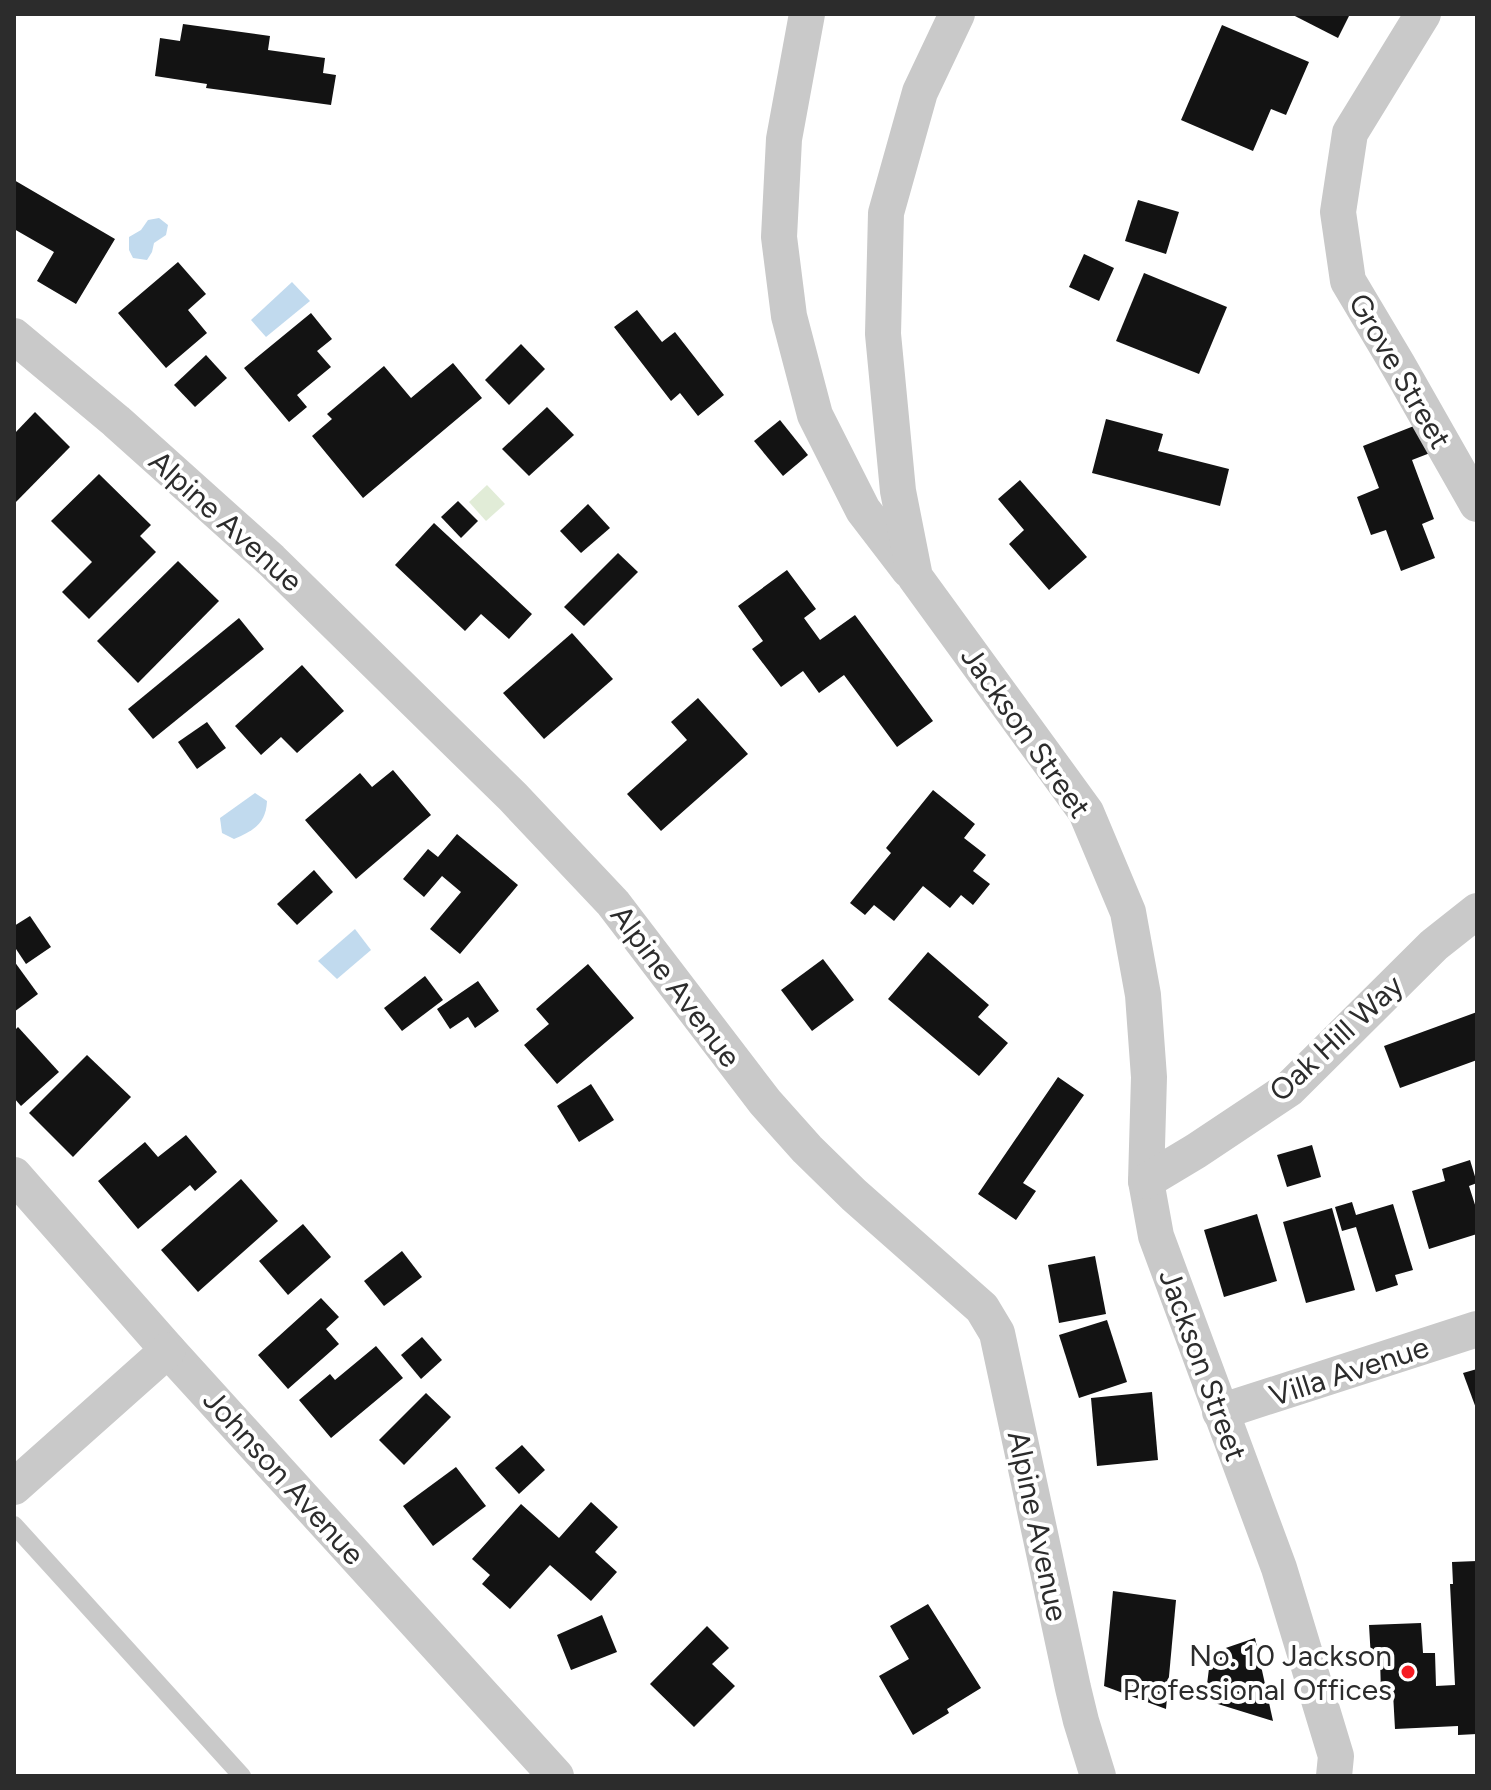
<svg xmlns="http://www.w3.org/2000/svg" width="1491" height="1790" font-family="Figtree,sans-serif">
<rect width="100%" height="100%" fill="#fff"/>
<polygon fill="#e1ecd7" points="487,485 505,504 486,521 469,502"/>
<g fill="#c1daee">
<polygon points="159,218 168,225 166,235 154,243 152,252 147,260 133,258 129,250 129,237 141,230 148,220"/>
<polygon points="292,282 310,301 266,337 251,320"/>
<path d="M255,793L267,801C266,824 253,831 234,839L222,833L220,818Z"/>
<polygon points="355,929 371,950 337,979 318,961"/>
</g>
<g fill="#131313">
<polygon points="1291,14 1350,14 1338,38"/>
<polygon points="183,24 270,36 268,50 325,58 323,73 336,75 331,105 206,88 207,84 155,76 160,38 180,41"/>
<polygon points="1222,25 1309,62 1286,115 1271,109 1253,151 1181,120"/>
<polygon points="14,180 115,239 76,304 37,281 54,252 14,229"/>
<polygon points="1138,200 1179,212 1166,254 1125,241"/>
<polygon points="1084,254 1114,268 1099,301 1069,287"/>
<polygon points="178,262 206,294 188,310 207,333 166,368 118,313"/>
<polygon points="1144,273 1227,307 1199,374 1116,341"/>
<polygon points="637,310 662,342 675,332 724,395 698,416 680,393 671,401 614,327"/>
<polygon points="311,313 332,339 317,351 331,367 297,395 307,407 289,422 244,368"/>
<polygon points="521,344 545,369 509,405 485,380"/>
<polygon points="206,355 227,378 195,407 174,385"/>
<polygon points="453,363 482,398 363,498 312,436 332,419 327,414 384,366 411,398"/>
<polygon points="547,407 574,435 529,476 502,449"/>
<polygon points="35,412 70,447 14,504 14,434"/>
<polygon points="1106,419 1163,434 1158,451 1229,469 1220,506 1092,473"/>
<polygon points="780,420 808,455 783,476 754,441"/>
<polygon points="1419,424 1430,453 1412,460 1434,519 1422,524 1435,558 1401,571 1386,530 1371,535 1357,497 1379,488 1363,446"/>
<polygon points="99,474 151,525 140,536 156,552 89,619 62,592 92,562 51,521"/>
<polygon points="1020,480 1087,557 1049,590 1009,544 1024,530 998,499"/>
<polygon points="458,501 478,521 461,538 441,517"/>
<polygon points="588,504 610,528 581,553 560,531"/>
<polygon points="434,523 532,614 509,639 481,614 465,631 395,565"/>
<polygon points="618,553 638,572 584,626 564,607"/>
<polygon points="178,561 219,601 138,683 97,641"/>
<polygon points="787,570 816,609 804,618 820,640 855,615 933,721 897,747 844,675 819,693 803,671 781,687 752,649 763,641 738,606"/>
<polygon points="239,618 264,649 153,739 128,709"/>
<polygon points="572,633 613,679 544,739 503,693"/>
<polygon points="302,665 344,711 297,753 281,737 261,755 235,726"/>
<polygon points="698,698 748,754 661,831 627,794 687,740 671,722"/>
<polygon points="207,722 226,748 197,769 178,742"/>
<polygon points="393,770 431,815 356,879 305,820 360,773 372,787"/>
<polygon points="933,790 975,824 964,838 986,855 973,871 990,884 973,905 961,895 950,908 923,886 894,921 874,905 865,915 850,903 891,853 886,848"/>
<polygon points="457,834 518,885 460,954 430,929 461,892 442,876 424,897 403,879 428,849 438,857"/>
<polygon points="314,870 333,892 297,925 277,904"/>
<polygon points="30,916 51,947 26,964 14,946 14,926"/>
<polygon points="928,952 989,1005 978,1017 1008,1043 979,1076 888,999"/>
<polygon points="823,959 854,1000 812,1031 781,990"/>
<polygon points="14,961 38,994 14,1012"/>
<polygon points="588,964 634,1018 557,1084 524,1045 549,1024 536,1009"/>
<polygon points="425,976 443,1000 402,1031 384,1008"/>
<polygon points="478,981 499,1011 475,1028 468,1017 450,1029 437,1009"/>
<polygon points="1477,1012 1477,1060 1400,1088 1384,1046"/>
<polygon points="18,1027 59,1072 21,1106 14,1098 14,1031"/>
<polygon points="87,1055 131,1097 73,1157 29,1113"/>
<polygon points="1058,1077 1084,1095 1023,1183 1036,1191 1016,1220 978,1194"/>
<polygon points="591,1084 614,1120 579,1142 557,1106"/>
<polygon points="186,1135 217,1172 195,1191 190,1185 138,1229 98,1181 145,1142 158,1157"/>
<polygon points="1312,1145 1321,1177 1287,1187 1277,1155"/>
<polygon points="1470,1160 1477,1183 1469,1186 1477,1211 1477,1234 1429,1249 1412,1191 1445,1181 1442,1169"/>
<polygon points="241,1179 278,1221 198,1292 161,1250"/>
<polygon points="1352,1202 1356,1215 1393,1204 1413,1270 1395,1275 1398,1285 1376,1292 1356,1227 1342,1231 1335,1207"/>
<polygon points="1332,1208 1355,1290 1306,1303 1283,1222"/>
<polygon points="1257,1214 1277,1281 1224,1297 1204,1230"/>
<polygon points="303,1224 331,1257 288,1295 259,1261"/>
<polygon points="402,1251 422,1277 384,1306 364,1281"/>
<polygon points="1095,1256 1106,1314 1059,1323 1048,1265"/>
<polygon points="321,1298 339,1317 326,1329 339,1344 288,1389 258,1355"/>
<polygon points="1107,1320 1127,1382 1079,1398 1059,1335"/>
<polygon points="422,1337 442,1360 421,1379 401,1355"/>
<polygon points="376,1346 403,1378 331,1438 299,1400 330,1374 335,1380"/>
<polygon points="1477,1369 1477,1411 1463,1373"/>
<polygon points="1152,1392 1158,1460 1097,1466 1091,1398"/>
<polygon points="426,1393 451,1417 404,1465 379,1440"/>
<polygon points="522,1445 545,1470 519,1494 495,1468"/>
<polygon points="456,1467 486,1506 433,1546 403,1506"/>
<polygon points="591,1502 618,1527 595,1552 617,1572 591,1601 550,1565 510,1609 482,1584 490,1575 472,1559 521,1504 559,1538"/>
<polygon points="1477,1561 1477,1734 1458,1735 1458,1726 1395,1729 1393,1693 1381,1693 1380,1659 1371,1659 1369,1625 1421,1623 1423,1653 1435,1653 1436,1686 1455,1685 1450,1584 1453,1584 1452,1562"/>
<polygon points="1113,1591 1176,1600 1166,1709 1104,1686"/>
<polygon points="928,1604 981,1688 947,1709 949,1713 913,1735 879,1676 909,1659 890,1626"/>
<polygon points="602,1615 617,1652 571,1670 557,1635"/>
<polygon points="707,1626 729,1648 712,1664 735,1686 694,1727 650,1684"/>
<polygon points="1255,1638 1273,1721 1205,1700 1211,1653"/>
</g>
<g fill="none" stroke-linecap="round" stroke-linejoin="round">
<polyline stroke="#c9c9c9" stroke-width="18" points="14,1525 242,1776"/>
<g stroke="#c9c9c9" stroke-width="36">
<polyline points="807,14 784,139 779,237 789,316 815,415 863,510 909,570"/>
<polyline points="957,14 920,92 886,213 883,334 898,491 915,577 1086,812 1128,912 1143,995 1149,1077 1146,1181 1156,1236 1279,1568 1336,1756 1334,1776"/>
<polyline points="1423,14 1350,133 1338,212 1348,281 1398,365 1477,504"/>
<polyline points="14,336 116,421 271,560 513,797 613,903 765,1102 807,1149 854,1195 982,1308 997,1333 1073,1688 1081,1721 1098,1776"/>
<polyline points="14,1175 168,1350 556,1776"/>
<polyline points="1146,1181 1196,1151 1289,1089 1434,945 1477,911"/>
<polyline points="1220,1412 1477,1329"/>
<polyline points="14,1487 168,1350"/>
</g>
</g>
<circle fill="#f61b22" stroke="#fff" stroke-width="3" cx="1408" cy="1672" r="8"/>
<g text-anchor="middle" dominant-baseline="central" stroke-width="8" stroke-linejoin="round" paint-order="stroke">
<g font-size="30" fill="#2c2c2c" stroke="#fff">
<text transform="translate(1400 371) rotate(60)">Grove Street</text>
<text transform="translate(226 521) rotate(42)">Alpine Avenue</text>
<text transform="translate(1026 732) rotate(55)">Jackson Street</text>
<text transform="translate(676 986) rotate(53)">Alpine Avenue</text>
<text transform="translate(1336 1038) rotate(-43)">Oak Hill Way</text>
<text transform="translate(1203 1365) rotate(70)">Jackson Street</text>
<text transform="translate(1349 1371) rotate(-18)">Villa Avenue</text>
<text transform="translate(284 1477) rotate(48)">Johnson Avenue</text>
<text transform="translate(1038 1526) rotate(78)">Alpine Avenue</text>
</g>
<g font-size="30" fill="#2c2c2c" stroke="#fff" text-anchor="end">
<text x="1392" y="1655">No. 10 Jackson<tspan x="1392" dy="34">Professional Offices</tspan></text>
</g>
</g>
<rect width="1491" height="1790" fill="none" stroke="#2c2c2c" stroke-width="32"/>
</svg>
